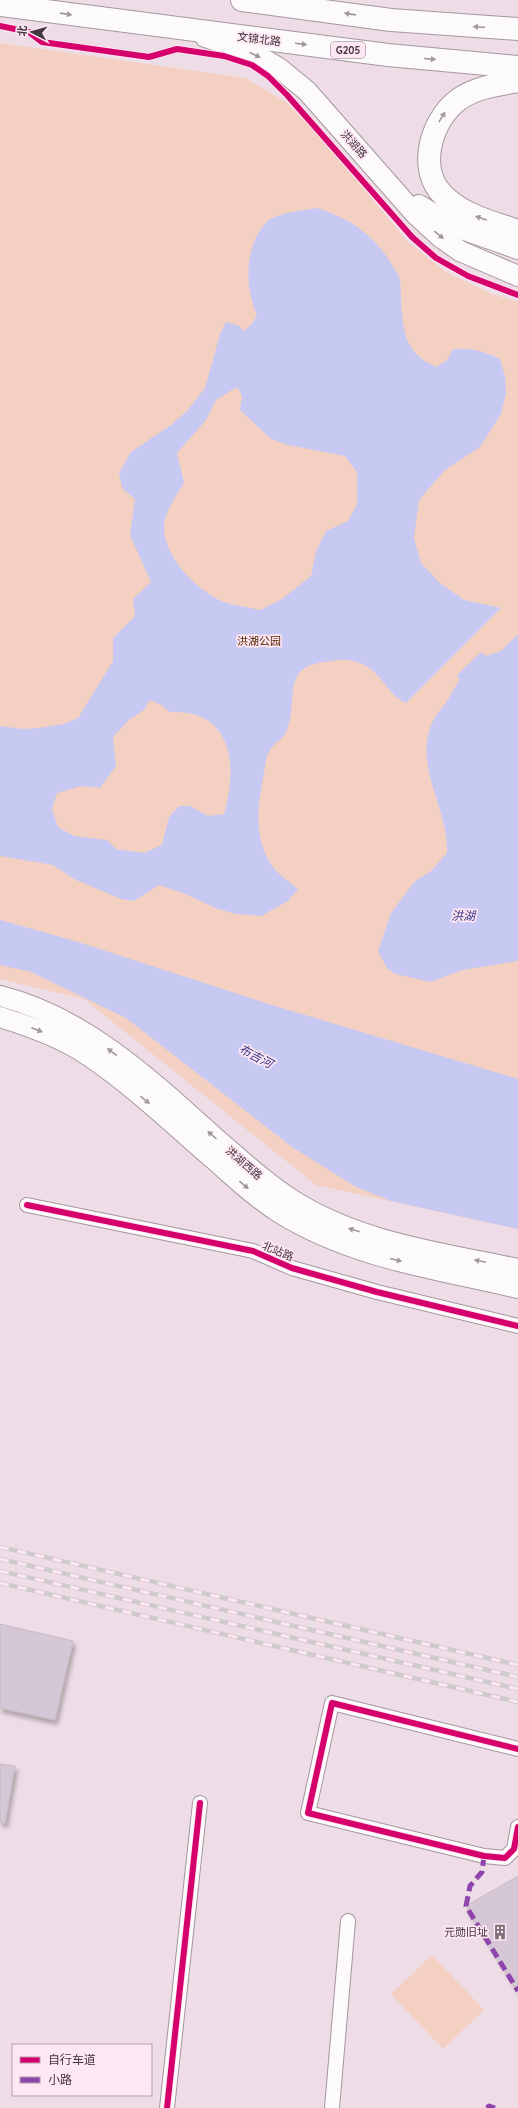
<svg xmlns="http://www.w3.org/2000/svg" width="518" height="2108" font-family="Quicksand,'Noto Sans SC',sans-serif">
<defs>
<filter id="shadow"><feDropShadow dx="2.5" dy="4.5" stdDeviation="2" flood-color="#0004"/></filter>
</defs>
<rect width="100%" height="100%" fill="#eedde6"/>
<g fill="#f3d0c1">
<polygon points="0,43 245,78 286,102 326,143 408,242 447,273 492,294 518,302 518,1229 316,1185 84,999 0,979"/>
<polygon points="432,1955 484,2010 443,2049 391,1994"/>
</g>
<g fill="#c8c9f3" fill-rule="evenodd">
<path d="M317,208C349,218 373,234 391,263C393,267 397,272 399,276C401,283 401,293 401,300C403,331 405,355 437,367L447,360L453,349C471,348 484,351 500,359L505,376L506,393L501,414L480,447L445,470L419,500L414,538L421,563L440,583L464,600L501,608L406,703C383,693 382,664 347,660C340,659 332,661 325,662C279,667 300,702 286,732C283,739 274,743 270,750C265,757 265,771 263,779C257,809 254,841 273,867C279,875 290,882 298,889L288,901L261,916L236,914L215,908L188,895L159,885L134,901L121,899L74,879L53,865L0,856V726L23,729L38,728L64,724L78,718L113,661V638L135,616L133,599L151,582L130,535L135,499L122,488L119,473L131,452L171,425L187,411L205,388L220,334L226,322L238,325L244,331L252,324L257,315C244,287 244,242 269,220C279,213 305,210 317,208ZM237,387L242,396L240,410L271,439L288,445L345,456L357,472V504L348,521L326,531L316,551L311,576L282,599L260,610C248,607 235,606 224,602C197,591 165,558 164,528C164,513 176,496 184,483L177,453L206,420L216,400ZM150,700L161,705L170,712C233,709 238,766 224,814L208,816L190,806H179L169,817L162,845L144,853L116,849L107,840L74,836L58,827L52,809L57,793L81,786L100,788L116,766L113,737L130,719L144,710Z"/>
<path d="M518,634V961L462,970L431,982L395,974L387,968L378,951L391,913L415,881L431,871L447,853C449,808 412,766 433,721C436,714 443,708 447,701C452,694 454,687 460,680L457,675L481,652L486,656L501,651Z"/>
<polygon points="0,920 75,941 272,1005 518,1079 518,1229 391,1201 356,1187 292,1147 126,1018 31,972 0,965"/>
</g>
<g fill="#d6c7d6" stroke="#c4bac3" filter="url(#shadow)">
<polygon points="0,1624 73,1641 55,1720 0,1708"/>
<polygon points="0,1764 15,1766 5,1823 0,1822"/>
<polygon points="518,1876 518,1991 466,1906"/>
</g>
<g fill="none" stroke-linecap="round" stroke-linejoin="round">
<defs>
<g id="street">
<polyline points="27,1205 253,1251 292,1268 377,1292 518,1326"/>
<polyline points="518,1749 332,1703 308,1813 484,1856 505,1858 514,1849 518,1827"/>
<polyline points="167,2108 200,1803"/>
<polyline points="332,2108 348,1921"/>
</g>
<g id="secondary">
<polyline points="205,37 252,52 279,68 307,91 416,215 440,237 460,251 518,276"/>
<polyline points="419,205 456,227 518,249"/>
<path d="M0,996C84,1017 150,1079 212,1135C239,1158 264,1182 294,1201C361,1243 442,1253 518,1269"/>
<path d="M0,1017C26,1025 54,1035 78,1049C126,1079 167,1119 210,1156C232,1175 254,1197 280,1213C352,1258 437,1269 518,1288"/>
</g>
<g id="highway">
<polyline points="242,0 391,20 518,29"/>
<polyline points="0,5 388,55 518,67"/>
<path d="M518,81C497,85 476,87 458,100C430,121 417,171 444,196C465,216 492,222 518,231"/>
</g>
</defs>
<use href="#street" stroke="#a4979e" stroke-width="16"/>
<use href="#secondary" stroke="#a4979e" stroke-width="22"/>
<use href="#highway" stroke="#a4979e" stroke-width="24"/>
<use href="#street" stroke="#fcfafb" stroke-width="14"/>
<use href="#secondary" stroke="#fcfafb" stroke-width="20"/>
<use href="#highway" stroke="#fcfafb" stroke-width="22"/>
<defs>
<g id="rail">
<polyline points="0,1547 518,1665"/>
<polyline points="0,1559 518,1677"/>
<polyline points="0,1571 518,1689"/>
<polyline points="0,1583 518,1702"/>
</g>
</defs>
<use href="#rail" stroke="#cfcacc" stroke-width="4.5"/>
<use href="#rail" stroke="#fee6f2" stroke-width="3" stroke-dasharray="9" stroke-linecap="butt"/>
<g stroke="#8e44ad" stroke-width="5" stroke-dasharray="10 5" stroke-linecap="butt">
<polyline points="484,1856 482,1872 470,1886 466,1906 518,1991"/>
<polyline points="487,2108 489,2106 495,2108"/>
</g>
<defs>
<g id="cycleway">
<polyline points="0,26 29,32 42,42 149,57 177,49 224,56 252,65 268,76 287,95 412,237 436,258 468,276 518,295"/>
<polyline points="27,1205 253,1251 292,1268 377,1292 518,1326"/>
<polyline points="518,1749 332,1703 308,1813 484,1856 505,1858 514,1849 518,1827"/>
<polyline points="167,2108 200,1803"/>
</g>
</defs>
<use href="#cycleway" stroke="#fee6f2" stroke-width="8"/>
<use href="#cycleway" stroke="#d6006c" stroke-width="6"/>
</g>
<defs><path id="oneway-solid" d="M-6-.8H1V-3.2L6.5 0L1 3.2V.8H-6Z"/></defs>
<g fill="#9f989c">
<use href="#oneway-solid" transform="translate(66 14) rotate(8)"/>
<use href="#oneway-solid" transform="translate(350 14) rotate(-172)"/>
<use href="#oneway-solid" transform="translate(479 27) rotate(-176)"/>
<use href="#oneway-solid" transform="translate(301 44) rotate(7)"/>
<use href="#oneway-solid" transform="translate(255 55) rotate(25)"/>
<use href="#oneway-solid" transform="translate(430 59) rotate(5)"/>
<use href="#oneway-solid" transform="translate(442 117) rotate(-58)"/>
<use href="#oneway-solid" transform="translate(481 218) rotate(-161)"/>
<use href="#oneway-solid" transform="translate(439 235) rotate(39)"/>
<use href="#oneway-solid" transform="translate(37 1030) rotate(21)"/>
<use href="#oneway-solid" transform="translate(112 1052) rotate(-143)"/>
<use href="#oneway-solid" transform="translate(145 1100) rotate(39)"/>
<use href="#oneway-solid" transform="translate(212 1135) rotate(-138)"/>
<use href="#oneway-solid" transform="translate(244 1185) rotate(41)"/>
<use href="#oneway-solid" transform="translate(354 1230) rotate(-163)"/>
<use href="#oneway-solid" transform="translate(396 1260) rotate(14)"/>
<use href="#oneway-solid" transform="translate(480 1261) rotate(-168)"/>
</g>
<defs>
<symbol id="building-bare" viewBox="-9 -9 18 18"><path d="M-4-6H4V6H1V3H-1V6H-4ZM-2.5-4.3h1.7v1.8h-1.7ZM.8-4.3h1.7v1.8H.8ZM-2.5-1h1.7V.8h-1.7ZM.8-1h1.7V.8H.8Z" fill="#7e7178" stroke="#fee6f2" stroke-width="2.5" paint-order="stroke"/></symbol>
</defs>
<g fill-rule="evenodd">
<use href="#building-bare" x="489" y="1921" width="22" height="22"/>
</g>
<g text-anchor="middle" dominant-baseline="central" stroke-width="3.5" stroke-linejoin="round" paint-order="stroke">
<rect fill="#fee6f2" stroke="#7a6c73" stroke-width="1" x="331" y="42" width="34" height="16" rx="3"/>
<g font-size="10" font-weight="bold" fill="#42373d">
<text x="348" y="50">G205</text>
</g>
<g font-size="11" fill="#42373d" stroke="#fee6f2">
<text transform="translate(259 39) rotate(7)">文锦北路</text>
<text transform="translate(354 144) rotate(48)">洪湖路</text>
<text transform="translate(244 1163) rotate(41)">洪湖西路</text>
<text transform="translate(278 1251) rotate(23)">北站路</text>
</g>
<g font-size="11" fill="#532804" stroke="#fee6f2">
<text x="259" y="641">洪湖公园</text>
</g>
<g font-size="11" fill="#42373d" stroke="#fee6f2" text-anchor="end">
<text x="488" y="1932">元勋旧址</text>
</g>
<g font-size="12" font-style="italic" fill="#363988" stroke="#fee6f2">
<text x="463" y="915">洪湖</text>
<text transform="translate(256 1056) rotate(28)">布吉河</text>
</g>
</g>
<rect x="12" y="2044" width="140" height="52" fill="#fee6f2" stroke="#b3a0aa"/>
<rect x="20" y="2057" width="20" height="6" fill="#d6006c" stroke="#b3a0aa"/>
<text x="48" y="2064" font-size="12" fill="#42373d">自行车道</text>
<rect x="20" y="2077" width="20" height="6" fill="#8e44ad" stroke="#b3a0aa"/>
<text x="48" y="2084" font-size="12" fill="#42373d">小路</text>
<g transform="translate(32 32) rotate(276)" stroke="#fee6f2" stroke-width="3" paint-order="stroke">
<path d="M0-3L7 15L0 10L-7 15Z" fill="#42373d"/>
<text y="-6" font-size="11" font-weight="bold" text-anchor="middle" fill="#42373d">北</text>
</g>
</svg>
